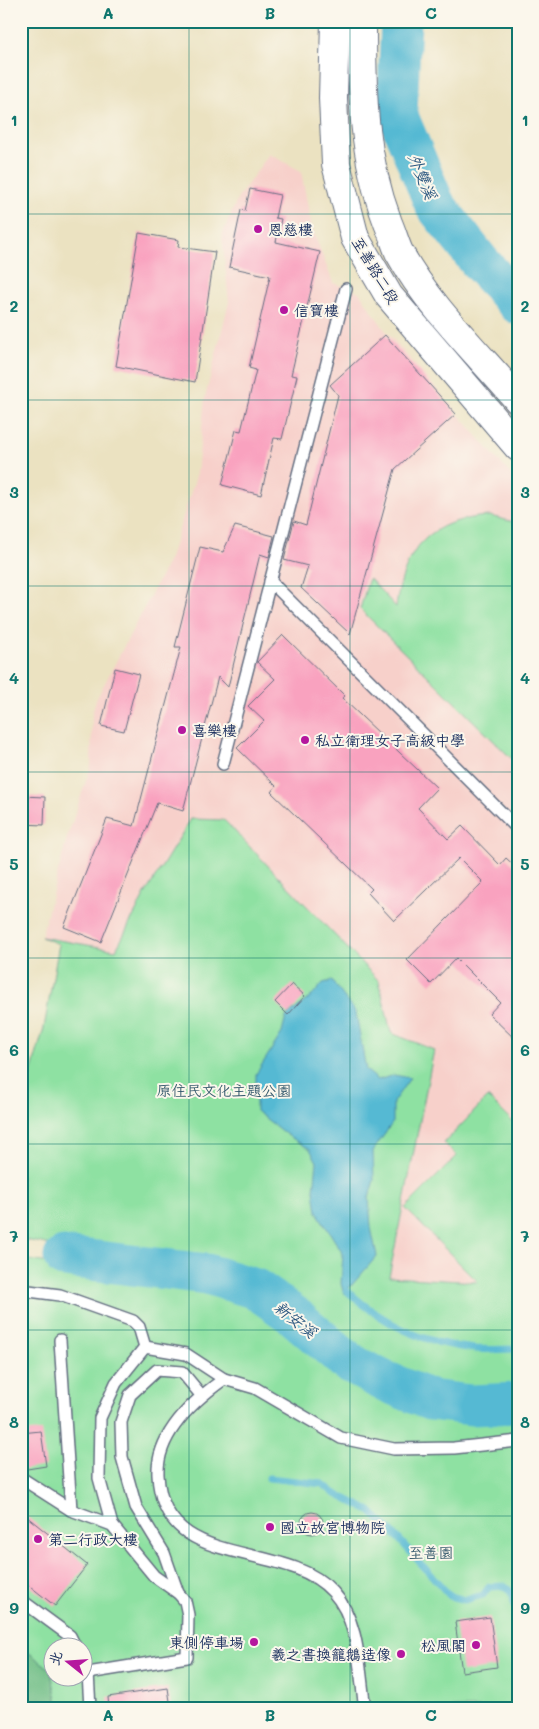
<svg xmlns="http://www.w3.org/2000/svg" width="539" height="1729" font-family="Mali,'LXGW WenKai TC',sans-serif">
<rect width="100%" height="100%" fill="#fbf7ec"/>
<filter id="ink" filterUnits="userSpaceOnUse"><feTurbulence type="fractalNoise" baseFrequency=".02" numOctaves="2"/><feDisplacementMap in="SourceGraphic" scale="10" xChannelSelector="R" yChannelSelector="G"/><feConvolveMatrix kernelMatrix="1 2 1 2 8 2 1 2 1" color-interpolation-filters="sRGB"/></filter>
<filter id="wash" filterUnits="userSpaceOnUse"><feTurbulence type="fractalNoise" baseFrequency=".0096" numOctaves="4" result="noise"/><feDisplacementMap in="SourceGraphic" scale="20" xChannelSelector="R" yChannelSelector="G"/><feGaussianBlur stdDeviation="1.12" result="paint"/><feColorMatrix in="noise" values="0 0 0 0 0 0 0 0 0 0 0 0 0 0 0 0 0 1.4 0 .05"/><feComposite in="paint" operator="in"/></filter>
<g filter="url(#wash)">
<rect width="100%" height="100%" fill="#ebe2c1"/>
<polygon fill="#f7d0ca" points="269,154 301,171 312,228 333,283 359,292 385,330 518,483 518,1284 389,1277 434,1050 391,1033 378,980 191,820 145,894 116,950 41,937 67,838 91,766 92,714 96,700 170,558 197,473 205,398 229,302 222,235 238,198"/>
<g fill="#8ee1a2" stroke="#548880" fill-rule="evenodd">
<path d="M490,516L518,523V765L360,609L369,578L396,607C404,549 429,519 490,516Z"/>
<polygon points="191,819 224,820 379,981 391,1033 434,1050 389,1277 478,1282 405,1208 457,1156 444,1143 488,1097 518,1127 518,1280 515,1284 518,1284 518,1388 434,1388 380,1369 337,1341 269,1284 215,1266 92,1253 21,1239 21,1108 44,1028 59,944 41,937 116,950 145,894"/>
<path d="M21,1259L193,1283L247,1301L335,1370L412,1407L518,1402V1708H59L50,1669L21,1647ZM52,1646H82V1676H52Z"/>
</g>
<polygon fill="#72bf88" stroke="#467773" points="21,1647 50,1669 59,1708 21,1708"/>
<polygon fill="#55b9d3" stroke="#387498" points="332,981 356,1013 366,1070 378,1080 394,1075 410,1078 393,1102 393,1122 373,1151 374,1180 369,1197 371,1228 377,1256 344,1294 341,1284 343,1254 317,1212 314,1190 317,1162 310,1149 287,1135 256,1111 256,1074 282,1033 286,1017 314,994 323,983"/>
<g fill="none" stroke-linecap="round" stroke-linejoin="round">
<g stroke="#55b9d3" stroke-width="7">
<path d="M347,1291C387,1326 422,1343 475,1349C489,1350 504,1349 518,1349"/>
<polyline points="269,1478 323,1484 334,1493 370,1511 397,1537 450,1596 465,1600 483,1595 489,1587 505,1586 511,1592 518,1616"/>
</g>
<g stroke="#55b9d3" stroke-width="41">
<polyline points="401,21 397,114 435,205 479,261 518,304"/>
<polyline points="64,1257 207,1274 256,1289 293,1315 349,1363 380,1379 430,1400 471,1405 518,1403"/>
</g>
</g>
<g id="blocks">
<g fill="#f9a2bf">
<polygon points="250,189 280,195 275,218 281,219 276,242 320,252 291,375 297,376 282,439 274,438 261,495 222,485 236,430 241,431 256,370 249,368 270,276 229,267 241,210 245,211"/>
<polygon points="139,233 179,240 178,247 215,252 195,382 116,366"/>
<polygon points="385,335 456,414 395,469 350,634 301,588 308,566 284,560 294,521 306,525 338,395 330,385"/>
<polygon points="235,526 274,536 269,557 260,554 228,687 218,677 183,811 157,803 101,942 64,927 107,819 134,826 181,647 175,647 200,547 223,552"/>
<polygon points="283,635 345,696 342,698 437,788 418,808 448,839 462,826 500,865 506,858 518,869 518,1042 489,1014 500,1002 456,958 431,984 407,960 483,882 459,858 394,921 368,893 372,889 271,792 276,786 237,748 264,721 248,706 275,679 257,662"/>
<polygon points="115,668 139,674 124,731 101,726"/>
<polygon points="21,796 45,797 44,825 21,824"/>
<polygon points="292,984 305,996 288,1015 275,1002"/>
<polygon points="41,1431 46,1466 21,1470 21,1433"/>
<circle cx="312" cy="1523" r="11"/>
<polygon points="21,1512 87,1565 55,1606 21,1579"/>
<polygon points="490,1617 497,1667 462,1672 455,1622"/>
<polygon points="168,1688 171,1708 109,1708 108,1697"/>
</g>
</g>
</g>
<g filter="url(#ink)">
<use href="#blocks" fill-opacity="0" stroke="#646e81" stroke-width="1"/>
<g fill="none" stroke-linecap="round" stroke-linejoin="round">
<defs>
<g id="lane">
<polyline points="270,581 518,829"/>
<polyline points="223,764 346,289"/>
<polyline points="21,1290 60,1295 133,1321 139,1327 145,1347"/>
<polyline points="60,1340 71,1510"/>
<polyline points="21,1478 71,1510 112,1525 154,1576 178,1593 185,1601 188,1615 187,1657 88,1673 90,1708"/>
<polyline points="112,1525 99,1478 100,1418 116,1383 145,1347 186,1354 224,1379"/>
<polyline points="178,1593 164,1553 136,1507 122,1457 121,1422 130,1395 157,1370 182,1372 201,1395"/>
<polyline points="21,1600 70,1636 75,1646"/>
<path d="M365,1708C359,1671 360,1621 333,1592C283,1537 163,1574 158,1475C156,1434 193,1401 224,1379L255,1388L341,1438L394,1449L454,1448L518,1441"/>
</g>
<g id="secondary">
<polyline points="335,21 333,98 336,164 355,238 389,296 518,447"/>
<path d="M362,21C362,94 362,154 388,223C392,232 395,243 399,252C429,307 478,353 518,400"/>
</g>
</defs>
<use href="#lane" stroke="#646e81" stroke-width="14"/>
<use href="#secondary" stroke="#646e81" stroke-width="30"/>
<use href="#lane" stroke="#fff" stroke-width="11"/>
<use href="#secondary" stroke="#fff" stroke-width="28"/>
</g>
</g>
<path fill="none" stroke="#0f766e" stroke-width="1" stroke-opacity="0.55" d="M189,21V1708M350,21V1708M21,214H518M21,400H518M21,586H518M21,772H518M21,958H518M21,1144H518M21,1330H518M21,1516H518"/>
<g fill="#b5179e" stroke="#fbf7ec" stroke-width="2">
<circle cx="258" cy="229" r="5"/>
<circle cx="284" cy="310" r="5"/>
<circle cx="182" cy="730" r="5"/>
<circle cx="305" cy="740" r="5"/>
<circle cx="270" cy="1527" r="5"/>
<circle cx="38" cy="1539" r="5"/>
<circle cx="254" cy="1642" r="5"/>
<circle cx="476" cy="1645" r="5"/>
<circle cx="401" cy="1654" r="5"/>
</g>
<g text-anchor="middle" dominant-baseline="central" stroke-width="4" stroke-linejoin="round" paint-order="stroke">
<g font-size="15" fill="#1b2f5e" stroke="#fbf7ec" text-anchor="start">
<text x="268" y="229">恩慈樓</text>
<text x="294" y="310">信寶樓</text>
<text x="192" y="730">喜樂樓</text>
<text x="315" y="740">私立衛理女子高級中學</text>
<text x="280" y="1527">國立故宮博物院</text>
<text x="48" y="1539">第二行政大樓</text>
<text x="244" y="1642" text-anchor="end">東側停車場</text>
<text x="466" y="1645" text-anchor="end">松風閣</text>
<text x="391" y="1654" text-anchor="end">羲之書換籠鵝造像</text>
</g>
<g font-size="15" fill="#1b2f5e" stroke="#fbf7ec">
<text transform="translate(376 270) rotate(59)">至善路二段</text>
</g>
<g font-size="15" fill="#385c6f" stroke="#fbf7ec">
<text x="224" y="1090">原住民文化主題公園</text>
<text x="431" y="1552">至善園</text>
</g>
<g font-size="16" font-style="italic" fill="#2c5881" stroke="#fbf7ec">
<text transform="translate(423 176) rotate(67)">外雙溪</text>
<text transform="translate(296 1319) rotate(38)">新安溪</text>
</g>
</g>
<rect width="539" height="1729" fill="none" stroke="#fbf7ec" stroke-width="55"/>
<g transform="translate(68 1662) rotate(287)"><circle r="24" fill="#fbf7ec" stroke="#a1a7b3"/>
<path d="M0-4L9 19L0 12L-9 19Z" fill="#b5179e"/>
<text y="-8" font-size="14" font-weight="bold" text-anchor="middle" fill="#1b2f5e">北</text>
</g>
<rect x="28" y="28" width="484" height="1674" fill="none" stroke="#0f766e" stroke-width="2"/>
<g font-size="16" text-anchor="middle" font-weight="bold" fill="#0f766e">
<text x="108" y="19">A</text>
<text x="270" y="19">B</text>
<text x="431" y="19">C</text>
<text x="14" y="126">1</text>
<text x="525" y="126">1</text>
<text x="14" y="312">2</text>
<text x="525" y="312">2</text>
<text x="14" y="498">3</text>
<text x="525" y="498">3</text>
<text x="14" y="684">4</text>
<text x="525" y="684">4</text>
<text x="14" y="870">5</text>
<text x="525" y="870">5</text>
<text x="14" y="1056">6</text>
<text x="525" y="1056">6</text>
<text x="14" y="1242">7</text>
<text x="525" y="1242">7</text>
<text x="14" y="1428">8</text>
<text x="525" y="1428">8</text>
<text x="14" y="1614">9</text>
<text x="525" y="1614">9</text>
<text x="108" y="1721">A</text>
<text x="270" y="1721">B</text>
<text x="431" y="1721">C</text>
</g>
</svg>
